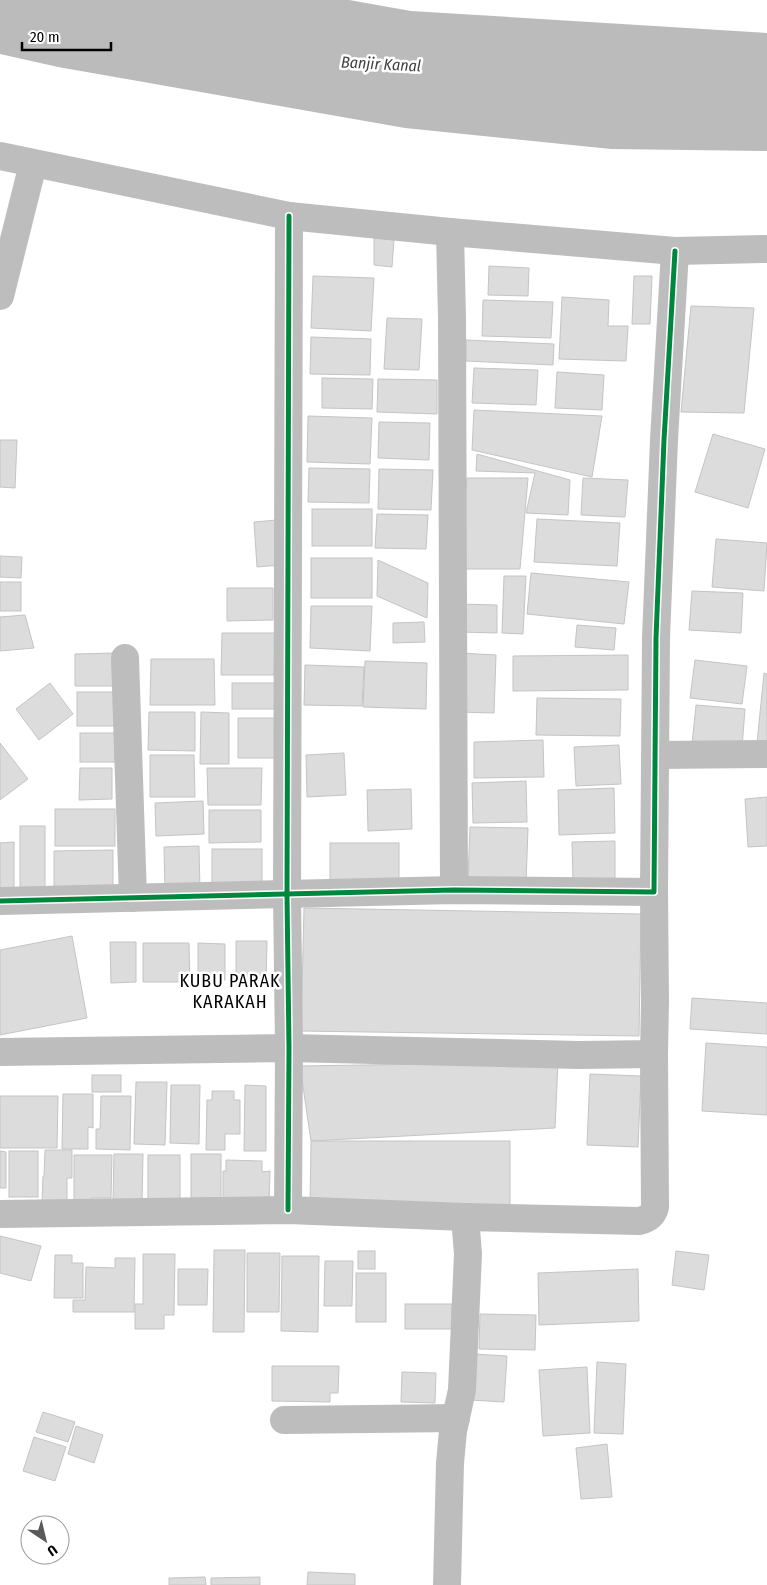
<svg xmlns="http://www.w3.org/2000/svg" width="767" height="1585" font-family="'Fira Sans Condensed',sans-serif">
<rect width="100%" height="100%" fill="#fff"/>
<polygon fill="#bbb" points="0,0 349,0 411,11 767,33 767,151 611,149 405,128 58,67 0,54"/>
<g fill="#dcdcdc" stroke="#c4c4c4">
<polygon points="374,238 394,240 392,267 374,265"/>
<polygon points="489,266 529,268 528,296 488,295"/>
<polygon points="313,276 374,278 371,331 311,328"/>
<polygon points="634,276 652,276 650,324 632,324"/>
<polygon points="562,297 609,300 608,326 628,326 626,361 559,359"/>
<polygon points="483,300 553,302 551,338 482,336"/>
<polygon points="691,306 754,308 744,413 681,412"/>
<polygon points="387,318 422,319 419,370 384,369"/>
<polygon points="311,337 371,339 370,375 310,374"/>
<polygon points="466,340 554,344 553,365 466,361"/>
<polygon points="474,368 538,370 536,405 472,403"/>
<polygon points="557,372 604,375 602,410 555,408"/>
<polygon points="322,378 373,379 372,409 322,408"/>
<polygon points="378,379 437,380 437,414 377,412"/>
<polygon points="474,410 602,416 592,477 472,450"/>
<polygon points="308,416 372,418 370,464 307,462"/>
<polygon points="379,422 430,423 429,460 378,458"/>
<polygon points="713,434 765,449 748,508 695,492"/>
<polygon points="0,440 17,440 15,488 0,487"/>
<polygon points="477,454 570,480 568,515 526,513 535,473 476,471"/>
<polygon points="309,468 370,469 369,503 308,502"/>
<polygon points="379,469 433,470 431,510 378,509"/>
<polygon points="467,478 528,478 520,569 459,569"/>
<polygon points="583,478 628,480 625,517 581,515"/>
<rect x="312" y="509" width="60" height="37"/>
<polygon points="377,514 428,515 426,549 375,548"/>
<polygon points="537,519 620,523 617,566 534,562"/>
<polygon points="277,520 280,565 257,567 254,522"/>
<polygon points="716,539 767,543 764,591 712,587"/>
<polygon points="0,556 22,557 21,578 0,577"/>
<rect x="311" y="558" width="61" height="40"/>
<polygon points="378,560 428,583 427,618 377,596"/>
<polygon points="531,573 629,582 624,624 527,614"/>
<polygon points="504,576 526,576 523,634 502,633"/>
<rect x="0" y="582" width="21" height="29"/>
<polygon points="227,588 273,588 273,620 227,621"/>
<polygon points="692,591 743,593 741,633 689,630"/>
<polygon points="459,604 497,605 497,633 459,632"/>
<polygon points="311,606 372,606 370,651 310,648"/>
<polygon points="25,615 34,648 0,651 0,617"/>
<polygon points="424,622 425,642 393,643 393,623"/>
<polygon points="577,625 616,628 614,650 575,647"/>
<polygon points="222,633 275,633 274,675 221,675"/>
<polygon points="116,653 116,686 75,686 75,654"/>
<polygon points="460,653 496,655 494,713 458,712"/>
<polygon points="628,655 628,690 513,691 513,656"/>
<polygon points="151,659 214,659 215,705 150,705"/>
<polygon points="695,660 747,666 742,704 690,698"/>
<polygon points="365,661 427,663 426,709 363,707"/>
<polygon points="305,665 364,667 362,706 304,705"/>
<polygon points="764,673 767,674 767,743 757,743"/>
<polygon points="50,683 73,714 39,740 16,709"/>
<rect x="232" y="683" width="43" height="26"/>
<rect x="77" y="692" width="37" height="34"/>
<polygon points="537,698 621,699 620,736 536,735"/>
<polygon points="696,705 745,709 742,748 692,744"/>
<polygon points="149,712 195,712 195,751 148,750"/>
<polygon points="201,712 229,713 229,764 200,764"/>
<polygon points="238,718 276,718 275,758 238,758"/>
<rect x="80" y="733" width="35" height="29"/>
<polygon points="543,740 544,777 474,778 474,742"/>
<polygon points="0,743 28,779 0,800"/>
<polygon points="619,745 621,784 576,786 574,747"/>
<polygon points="344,753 346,795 307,797 306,755"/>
<polygon points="150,755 194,755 195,797 150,797"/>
<polygon points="80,768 112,768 112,799 79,800"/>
<polygon points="207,768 262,768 261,805 208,805"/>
<polygon points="526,781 527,822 473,823 472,783"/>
<polygon points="614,788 615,833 559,835 558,790"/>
<polygon points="411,789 412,829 368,831 367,790"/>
<polygon points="767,797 767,846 748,847 745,799"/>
<polygon points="203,801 204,834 156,836 155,803"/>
<rect x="55" y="809" width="60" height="37"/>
<polygon points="209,810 261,810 261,842 209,843"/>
<rect x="20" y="826" width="25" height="63"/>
<polygon points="470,827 528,828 526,883 468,881"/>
<polygon points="615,841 615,879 573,880 572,842"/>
<polygon points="14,842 14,889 0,890 0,843"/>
<rect x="330" y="843" width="69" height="43"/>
<polygon points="199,846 200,891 165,892 164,847"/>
<rect x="212" y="849" width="50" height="35"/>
<polygon points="113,850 113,886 54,887 54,851"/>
<polygon points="304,908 641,914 639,1036 301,1031"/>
<polygon points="72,936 87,1018 0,1035 0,950"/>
<polygon points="236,941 267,941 266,983 236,984"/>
<polygon points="110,942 136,942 136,982 111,983"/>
<polygon points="143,943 189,943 190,982 143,982"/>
<polygon points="198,943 225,944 225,980 198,980"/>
<polygon points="692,998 767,1003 767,1034 690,1029"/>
<polygon points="706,1043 767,1047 767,1115 702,1111"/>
<polygon points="558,1062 555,1128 311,1141 300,1066"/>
<polygon points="590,1074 641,1076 638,1147 587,1145"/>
<rect x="92" y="1075" width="29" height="17"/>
<polygon points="136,1082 167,1082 165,1145 134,1144"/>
<polygon points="171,1085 200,1085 199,1144 170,1143"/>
<polygon points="245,1085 266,1086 266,1151 244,1151"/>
<polygon points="212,1091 234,1091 234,1100 240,1100 240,1134 225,1134 225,1150 206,1150 207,1100 212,1100"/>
<polygon points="63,1094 93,1094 93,1128 88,1127 88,1149 62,1149"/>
<polygon points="0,1096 58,1096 57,1148 0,1148"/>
<polygon points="101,1096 131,1096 130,1150 96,1149 96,1129 100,1129"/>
<polygon points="311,1141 510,1141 510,1207 310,1207"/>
<polygon points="45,1150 72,1150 72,1178 67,1178 67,1204 42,1204 43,1176 44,1176"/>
<polygon points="0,1151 6,1152 6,1188 0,1188"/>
<rect x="9" y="1151" width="29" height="46"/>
<polygon points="114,1154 143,1154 142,1203 113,1202"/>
<rect x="191" y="1154" width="30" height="44"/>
<polygon points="74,1155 112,1155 111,1198 92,1198 91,1206 74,1206"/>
<rect x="148" y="1155" width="32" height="50"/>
<polygon points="226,1160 262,1161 262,1172 270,1171 269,1203 223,1202 223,1171 226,1171"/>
<polygon points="0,1236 41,1246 31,1281 0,1273"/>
<polygon points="214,1250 245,1250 244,1332 213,1332"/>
<rect x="358" y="1251" width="17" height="18"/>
<polygon points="676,1251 709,1255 704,1290 672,1285"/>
<polygon points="247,1253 280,1253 279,1312 247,1312"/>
<polygon points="143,1254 175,1254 174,1315 164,1315 164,1329 135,1329 135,1304 143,1304"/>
<polygon points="55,1255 72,1255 72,1263 83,1263 83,1298 54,1298"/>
<polygon points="282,1256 319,1256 318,1332 281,1331"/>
<polygon points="115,1258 135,1258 134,1312 73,1312 73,1300 85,1300 86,1267 115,1268"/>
<polygon points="325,1261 353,1261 352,1306 324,1306"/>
<polygon points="178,1269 208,1269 207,1305 178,1305"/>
<polygon points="638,1269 639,1321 539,1325 538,1273"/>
<rect x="356" y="1273" width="30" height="49"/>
<rect x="405" y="1304" width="47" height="25"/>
<polygon points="480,1314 536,1315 535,1350 479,1349"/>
<polygon points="474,1354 507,1356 504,1402 471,1400"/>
<polygon points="597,1362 626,1364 623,1434 594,1433"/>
<polygon points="272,1366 339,1366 338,1393 330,1393 330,1402 272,1401"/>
<polygon points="587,1367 590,1433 543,1436 539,1370"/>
<polygon points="402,1372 436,1373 435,1403 401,1402"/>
<polygon points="43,1412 75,1422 68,1442 36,1432"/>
<polygon points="76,1426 103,1435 94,1463 68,1454"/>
<polygon points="34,1437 66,1447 55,1481 23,1471"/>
<polygon points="607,1444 612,1497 581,1499 576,1448"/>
<polygon points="308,1572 355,1574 355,1585 307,1585"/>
<polygon points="205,1577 206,1585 169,1585 169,1578"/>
<polygon points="260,1577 260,1585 211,1585 211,1578"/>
</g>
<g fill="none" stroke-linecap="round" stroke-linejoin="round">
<g stroke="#bdbdbd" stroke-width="28">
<polyline points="0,156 289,216 450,232 675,251 767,249"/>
<polyline points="450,232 452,318 454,890"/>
<polyline points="0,296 33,164"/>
<polyline points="125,658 133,898"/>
<polyline points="655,755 767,754"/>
<polyline points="0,901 454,890 654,892 656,638 664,440 675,251"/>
<polyline points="0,1052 289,1048 579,1055 654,1054 655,1002 654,892"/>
<polyline points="288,1210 289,1048 287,895 289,216"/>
<path d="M0,1214L288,1210L465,1217L639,1221C648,1219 653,1216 655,1207L654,1054"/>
<polyline points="284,1420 456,1418"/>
<polyline points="447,1585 450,1463 453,1431 462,1390 468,1254 465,1217"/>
</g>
<defs>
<g id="cycleway">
<polyline points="0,901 454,890 654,892 656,638 664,440 675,251"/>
<polyline points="288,1210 289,1048 287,895 289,216"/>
</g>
</defs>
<use href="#cycleway" stroke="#fff" stroke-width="8"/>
<use href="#cycleway" stroke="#00873e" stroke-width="5"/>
</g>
<g text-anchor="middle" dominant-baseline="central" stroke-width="5" stroke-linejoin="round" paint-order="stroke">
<g font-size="16" font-style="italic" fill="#3f3f3f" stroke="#fff">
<text transform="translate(381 64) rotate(3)">Banjir Kanal</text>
</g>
<g font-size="18" letter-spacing="1" fill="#000" stroke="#fff">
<text x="230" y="981">KUBU PARAK<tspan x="230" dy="21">KARAKAH</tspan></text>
</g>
</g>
<g transform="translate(45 1540) rotate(145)"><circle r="24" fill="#ffffff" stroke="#999999"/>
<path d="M0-4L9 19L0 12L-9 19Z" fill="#595959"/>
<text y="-8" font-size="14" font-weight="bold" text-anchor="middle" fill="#000000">U</text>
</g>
<path d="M22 42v8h89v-8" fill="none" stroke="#000000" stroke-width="2.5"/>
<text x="30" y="42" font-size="15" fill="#000000" stroke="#ffffff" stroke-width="4" paint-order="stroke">20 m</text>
</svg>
